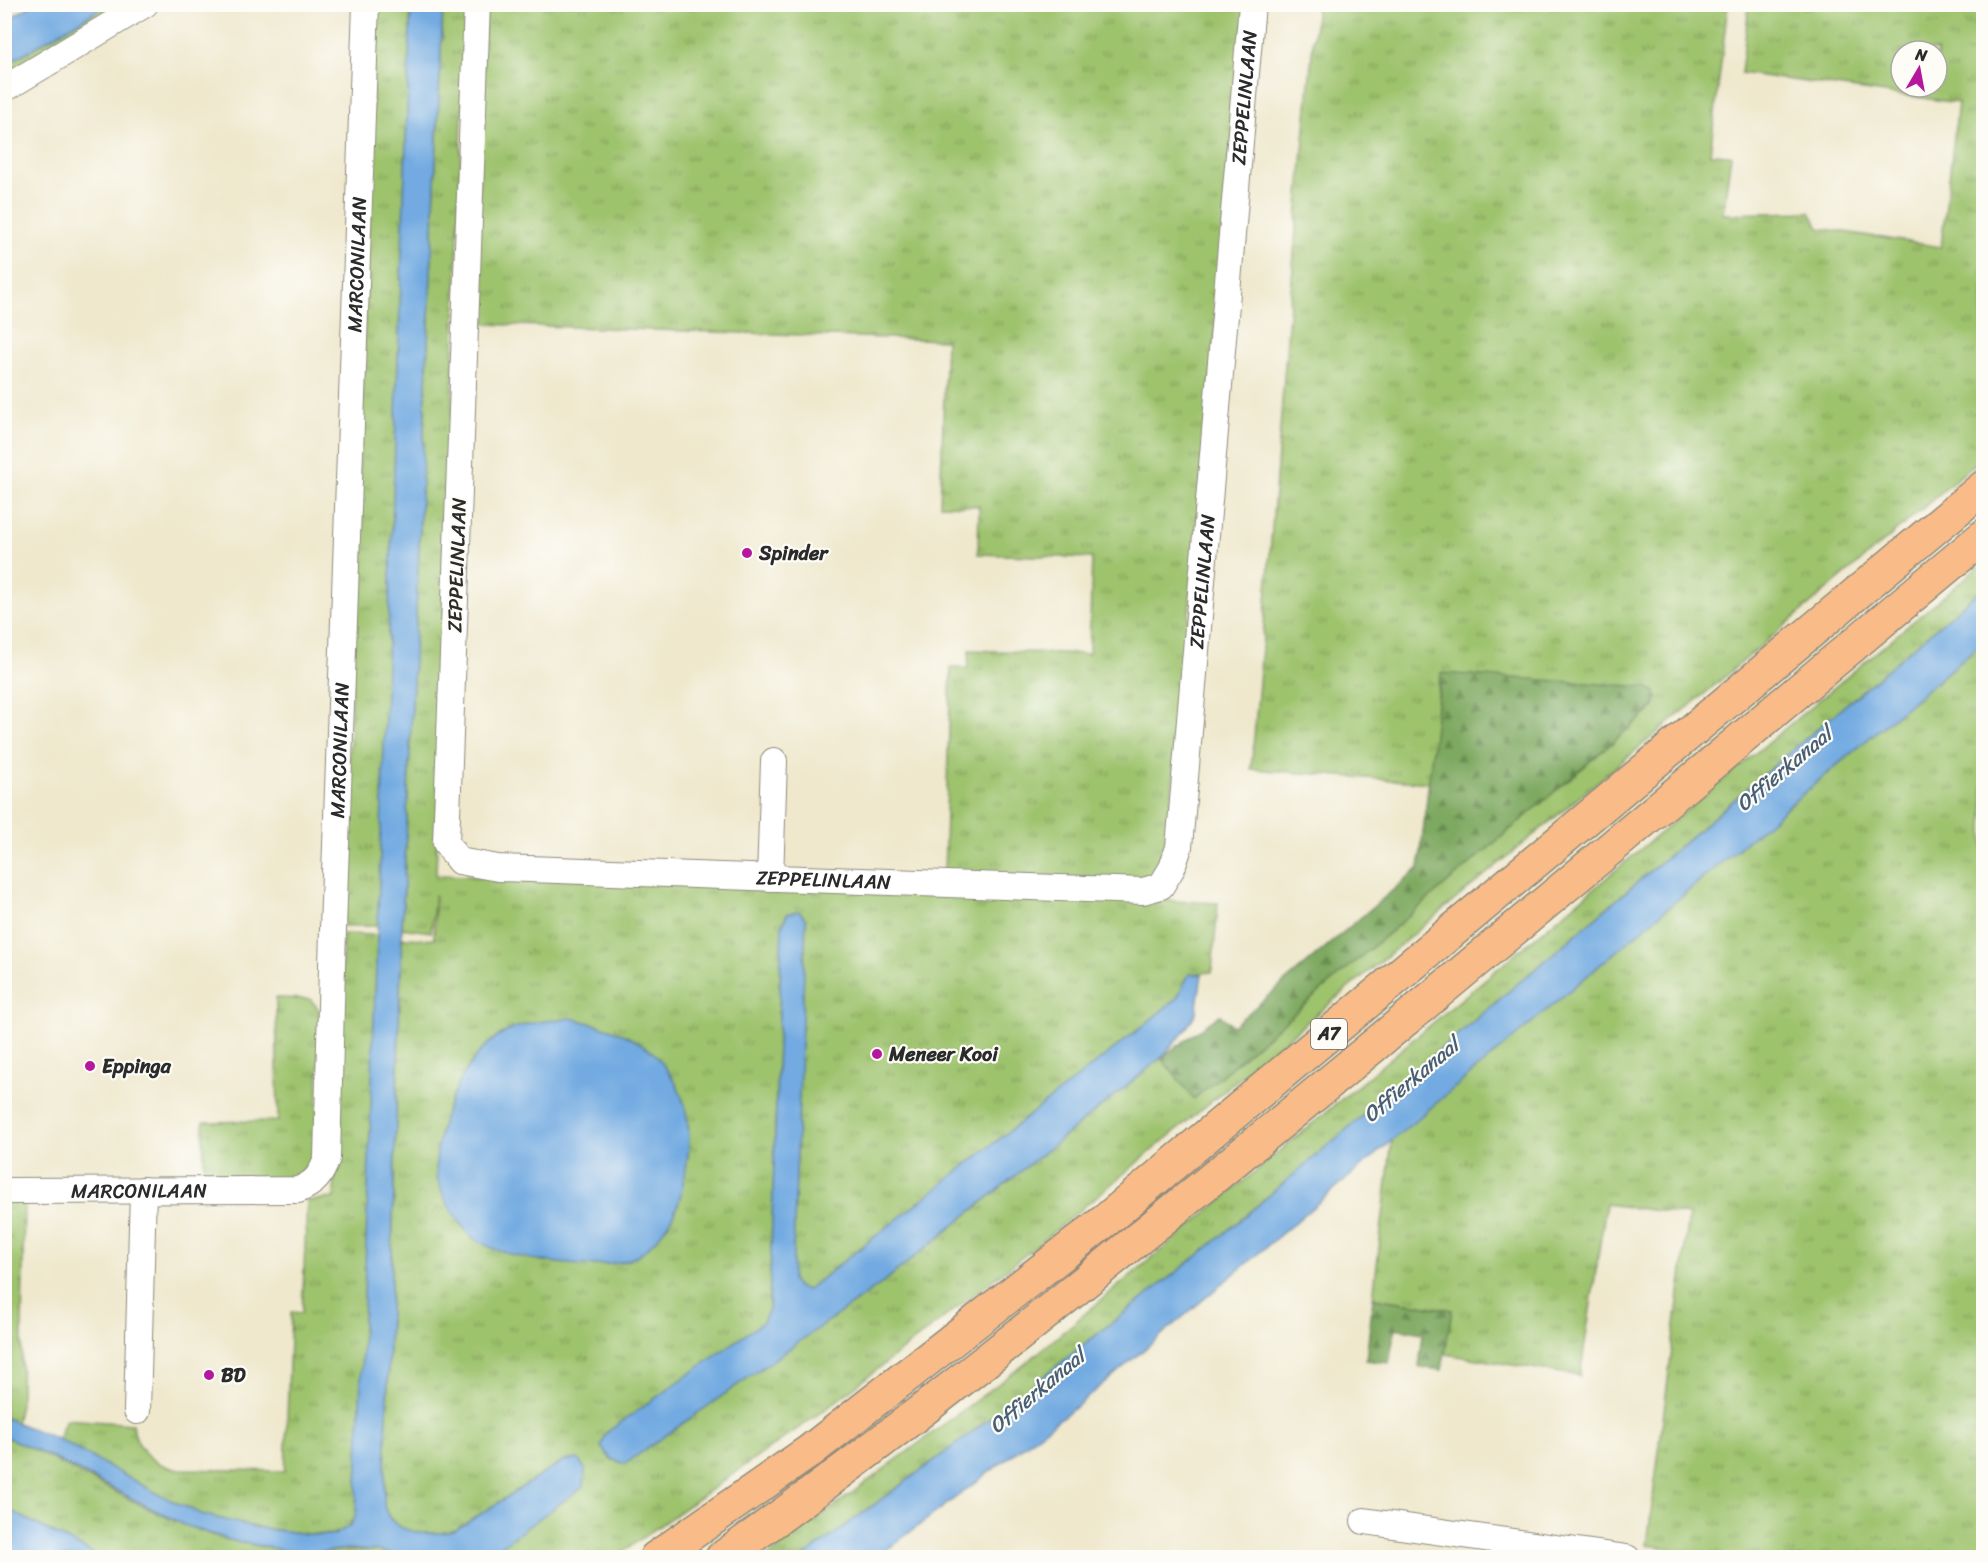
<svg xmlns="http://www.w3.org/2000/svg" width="1988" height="1562" font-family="Sriracha,sans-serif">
<defs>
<pattern id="grass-tufts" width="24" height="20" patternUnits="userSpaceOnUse" patternTransform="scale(1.5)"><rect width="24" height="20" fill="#9ec36d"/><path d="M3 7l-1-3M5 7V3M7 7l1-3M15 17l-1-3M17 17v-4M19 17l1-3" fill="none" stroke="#819f5a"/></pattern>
<pattern id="forest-firs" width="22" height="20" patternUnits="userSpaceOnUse" patternTransform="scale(1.5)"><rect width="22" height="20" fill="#7ea960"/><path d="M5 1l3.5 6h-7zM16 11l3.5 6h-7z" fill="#678a4f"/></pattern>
</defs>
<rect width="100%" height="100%" fill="#fdfcf7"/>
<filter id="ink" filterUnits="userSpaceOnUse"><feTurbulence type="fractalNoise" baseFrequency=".0167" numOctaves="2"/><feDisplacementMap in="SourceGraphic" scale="12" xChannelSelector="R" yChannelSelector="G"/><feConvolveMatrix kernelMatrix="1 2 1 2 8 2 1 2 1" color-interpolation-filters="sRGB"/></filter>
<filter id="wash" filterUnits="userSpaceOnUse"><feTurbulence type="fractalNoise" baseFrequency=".008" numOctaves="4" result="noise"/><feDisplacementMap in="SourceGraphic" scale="24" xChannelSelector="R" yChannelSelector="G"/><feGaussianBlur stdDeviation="1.35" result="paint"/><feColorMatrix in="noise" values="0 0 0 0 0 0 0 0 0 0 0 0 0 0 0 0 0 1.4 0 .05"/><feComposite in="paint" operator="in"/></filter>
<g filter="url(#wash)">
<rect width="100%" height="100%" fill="#efe8cd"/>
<g fill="url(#grass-tufts)" stroke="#64774c" stroke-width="1.5" fill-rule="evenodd">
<polygon points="107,5 129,5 5,78 4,65"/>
<polygon points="376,5 411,5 378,926 343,926"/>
<path d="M443,5H466L436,875L810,886L1218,903L1212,972L1189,974L1177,998L1143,1026L807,1290L797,1287L792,1281L787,914L782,926L769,1309L763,1322L625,1464L881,1284L1161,1058L1194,1098L1655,706L1647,687L1439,682L1430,783L1251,769C1276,514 1290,259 1317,5H1728L1710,154L1731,155L1723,214L1810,212L1819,228L1941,247L1958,103L1741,73L1749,5H1983V457L1727,675L1034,1248L830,1406L615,1557H484L563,1461L454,1531C428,1536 390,1535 384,1505L402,938L434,939L435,894L431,932L402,928ZM1901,51H1937V87H1901Z"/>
<path d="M485,5H1246L1167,846C1163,863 1159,872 1144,881L944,875L951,667L968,668L969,650L1089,654L1092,558L978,554L979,506L940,505L946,340L483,324L484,312H474Z"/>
<polygon points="1983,563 1983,588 1206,1249 966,1437 803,1557 765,1558 1026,1363"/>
<polygon points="1983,642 1984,1232 1979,1262 1984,1263 1983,1557 1734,1558 1647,1545 1689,1215 1606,1204 1580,1376 1445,1354 1452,1310 1373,1298 1392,1140"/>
<path d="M343,934L379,935L356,1514C345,1541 316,1535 292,1532C262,1528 231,1524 201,1514C151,1497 104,1465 58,1439L66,1419L132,1424C137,1449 149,1462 174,1469L285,1471L291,1312L302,1313L307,1201L334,1198Z"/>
<polygon points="276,998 310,999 321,1012 316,1146 308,1165 295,1178 204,1182 203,1122 278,1121"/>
<polygon points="4,1199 24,1199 21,1400 16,1423 4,1418"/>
<path d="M5,1436C80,1469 150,1518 229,1540C259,1547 290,1552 320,1552C349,1552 374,1546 401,1557H100L5,1508Z"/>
</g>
<g fill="url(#forest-firs)" stroke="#546a46" stroke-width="1.5">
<polygon points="1441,673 1647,687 1654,691 1657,698 1655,706 1194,1099 1161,1058 1220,1015 1233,1026 1419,868"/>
<polygon points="1373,1298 1452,1310 1442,1370 1419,1367 1423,1333 1395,1328 1389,1363 1366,1360"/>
</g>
<g fill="#72aae1" stroke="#4e6a86" stroke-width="1.5">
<polygon points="32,5 32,4 107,5 5,65 5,21"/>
<path d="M411,5H443L402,928L384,1505C390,1535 428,1536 454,1531L563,1461L578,1459L585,1469L584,1486L486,1557H401L387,1552L349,1549L323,1552L282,1550L230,1540L184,1525L51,1457L4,1436L5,1418L58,1439L162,1496L201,1514L254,1527L315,1535H334L351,1525L356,1514Z"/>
<polygon points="1983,588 1983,642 1082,1402 877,1557 803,1557 966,1437 1206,1249"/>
<polygon points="799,911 806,919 792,1281 797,1287 807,1290 1143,1026 1177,998 1189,974 1202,974 1196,1013 1184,1032 1161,1058 881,1284 625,1464 611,1459 601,1447 606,1433 763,1322 769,1309 782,926 787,914"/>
<path d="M570,1018C599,1025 626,1032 650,1050C656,1054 660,1061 665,1067C692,1101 693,1143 683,1183C681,1192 680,1202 676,1209C667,1228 653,1246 635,1257C605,1275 492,1260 469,1234C454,1217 436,1190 436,1166C437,1122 462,1059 500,1035C522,1022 546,1021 570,1018Z"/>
<polygon points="5,1508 100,1557 5,1557"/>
</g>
</g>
<g filter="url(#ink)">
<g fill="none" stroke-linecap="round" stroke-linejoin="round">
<defs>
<g id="minor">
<path id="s1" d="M477,4L446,843L459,861L498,868L1143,891L1161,886L1172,868L1179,847L1252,4"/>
<polyline points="4,89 145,4"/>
<polyline points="770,878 774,761"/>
<path id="s2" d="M4,1191L298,1190C315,1183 321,1176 327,1158L333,929L366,4"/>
<polyline points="137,1411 143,1190"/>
<polyline points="1364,1521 1627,1558"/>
</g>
<g id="highway">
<polyline points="656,1558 810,1451 1106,1220 1984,487"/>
<path d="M722,1558C907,1428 1082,1285 1257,1142C1501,942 1741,738 1984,536"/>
</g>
</defs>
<use href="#minor" stroke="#8d8a7c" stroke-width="28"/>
<use href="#highway" stroke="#8d8a7c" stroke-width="36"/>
<use href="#minor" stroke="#fff" stroke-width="26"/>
<use href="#highway" stroke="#f9bc89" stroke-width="33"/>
</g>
</g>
<g fill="#b5179e" stroke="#fdfcf7" stroke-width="2">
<circle cx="747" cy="553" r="6"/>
<circle cx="877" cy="1054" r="6"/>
<circle cx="90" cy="1066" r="6"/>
<circle cx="209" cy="1375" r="6"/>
</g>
<g text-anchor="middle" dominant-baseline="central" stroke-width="4.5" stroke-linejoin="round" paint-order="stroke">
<rect fill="#fdfcf7" stroke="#6a6a68" stroke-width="1.5" x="1311" y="1019" width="36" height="30" rx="4.5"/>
<g font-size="18" font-weight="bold" fill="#2b2b2b">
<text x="1329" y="1034">A7</text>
</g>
<g font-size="20" fill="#2b2b2b" stroke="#fdfcf7">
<text stroke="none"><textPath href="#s1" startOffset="2361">ZEPPELINLAAN</textPath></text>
<text stroke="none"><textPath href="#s2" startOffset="1233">MARCONILAAN</textPath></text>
<text transform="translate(457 565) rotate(-88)">ZEPPELINLAAN</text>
<text stroke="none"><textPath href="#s1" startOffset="1875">ZEPPELINLAAN</textPath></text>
<text stroke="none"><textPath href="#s2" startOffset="747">MARCONILAAN</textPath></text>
<text stroke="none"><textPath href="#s1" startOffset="1227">ZEPPELINLAAN</textPath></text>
<text stroke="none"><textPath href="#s2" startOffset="135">MARCONILAAN</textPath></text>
</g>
<g font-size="20" font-weight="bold" fill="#2b2b2b" stroke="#fdfcf7" text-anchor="start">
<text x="759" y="553">Spinder</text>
<text x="889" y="1054">Meneer Kooi</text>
<text x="102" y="1066">Eppinga</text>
<text x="221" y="1375">BD</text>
</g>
<g font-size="21" font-style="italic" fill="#475e74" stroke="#fdfcf7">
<text transform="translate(1784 769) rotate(-40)">Offierkanaal</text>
<text transform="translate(1411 1080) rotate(-40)">Offierkanaal</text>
<text transform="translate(1037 1391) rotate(-40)">Offierkanaal</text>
</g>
</g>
<rect width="1988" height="1562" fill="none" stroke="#fdfcf7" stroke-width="24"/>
<g transform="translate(1919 69) rotate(10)"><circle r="28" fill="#fdfcf7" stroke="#a9a8a5" stroke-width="1.5"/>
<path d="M0-4.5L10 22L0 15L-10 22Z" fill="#b5179e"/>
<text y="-9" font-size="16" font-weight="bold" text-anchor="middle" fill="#2b2b2b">N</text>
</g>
</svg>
